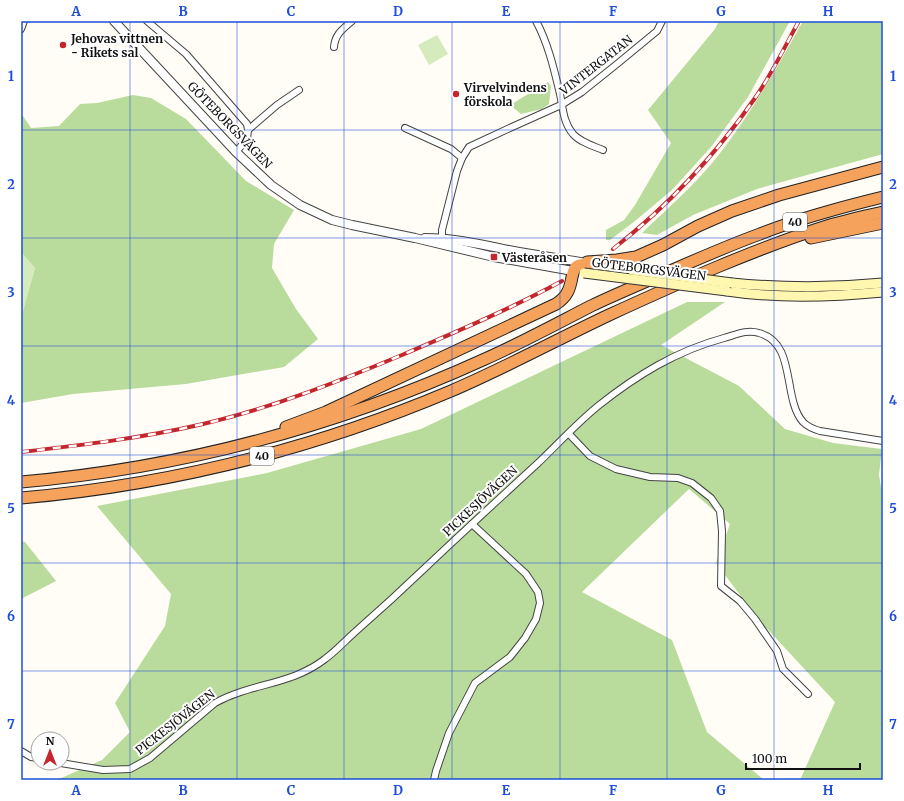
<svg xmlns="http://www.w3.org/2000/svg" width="904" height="801" font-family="Merriweather,serif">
<rect width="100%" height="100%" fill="#fffdf5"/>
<g fill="#d5ebbd">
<polygon points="437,35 448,54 429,65 418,45"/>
<polygon points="21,252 35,268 21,318"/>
</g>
<g fill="#b9dc9c">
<polygon points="719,21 790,21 748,97 711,147 672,190 635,221 610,240 606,240 606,230 624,220 635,205 671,143 648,110 715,29"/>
<path d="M803,21H883V154L757,189L693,215L657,235L642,233C666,210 692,187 713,162C748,119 776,69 803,21Z"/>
<polygon points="548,82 551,86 549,104 542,109 521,114 510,105"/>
<polygon points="133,95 151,98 186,119 246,181 294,210 274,244 272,268 296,309 318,339 284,367 186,384 73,394 21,403 21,318 35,268 21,252 21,116 23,116 31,128 59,126 80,104 97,103"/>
<polygon points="687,302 725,302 661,345 739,386 785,429 833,443 882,449 879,475 881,487 883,488 883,780 800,780 835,702 758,619 716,563 730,524 689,489 582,592 672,640 707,732 764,780 57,780 102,760 130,732 115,703 165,626 171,594 97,506 267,473 421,429"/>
<polygon points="21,541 25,542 56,581 21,599"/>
</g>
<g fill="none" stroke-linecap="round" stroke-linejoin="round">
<defs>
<g id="minor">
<polyline points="147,21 186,54 247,124 248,130"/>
<path d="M536,21C548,43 554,69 560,94C563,108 563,122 573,134C580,142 593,146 603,150"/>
<polyline points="21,29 24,21"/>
<path d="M334,47C335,34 343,29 352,21"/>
<polyline points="405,128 451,149 462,158"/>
<polyline points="236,152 247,139 248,130 277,105 299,90"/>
<polyline points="442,238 442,230 457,171 462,158 469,147 512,127 561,105 582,92 617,64 657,31 662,21"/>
<polyline points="569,434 590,456 616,469 650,477 678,478 692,483 711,498 720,511 722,531 721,586 740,601 755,619 777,651 783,669 808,694"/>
<polyline points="21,751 31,757 38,758"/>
<path d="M61,763L103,770L130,769L150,758L215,703C251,683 292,685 325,659C336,651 345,641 355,632C379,611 403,589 426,567C463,532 500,498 537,464C557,445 577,423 598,406C637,375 676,351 724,338C735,335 747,329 759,333C797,343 782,398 803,422C808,427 813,429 820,431L883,441"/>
<polyline points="434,780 436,771 449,733 475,683 510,657 525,638 536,619 540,603 538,592 526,574 472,524"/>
</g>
<g id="tertiary">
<polyline points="114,21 236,152 271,185 300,205 332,220 352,225 415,238 494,257 573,271"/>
<path d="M425,238C457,238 488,246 519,252C541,256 564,259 586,263"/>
</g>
<g id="secondary">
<polyline points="595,265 632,270"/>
<path d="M732,283C783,288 832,288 883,283"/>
<path d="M727,291C779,299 831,297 883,292"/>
</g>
<g id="motorway">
<polyline points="811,238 883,223"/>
<polyline points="587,262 617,260 636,257 663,245 698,226 732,211 779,195 883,167"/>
<path d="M286,427L326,412L556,304C567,297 570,289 572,277C573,274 573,270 576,267C580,263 590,265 595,265"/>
<path d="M21,482C182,468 338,426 485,359C521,343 556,324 591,306C612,296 633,287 654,278C689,263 724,247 760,234C800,218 842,207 883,197"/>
<path d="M21,498C169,485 314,449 451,391C505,368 556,340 609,315C681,282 754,249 830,225C847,220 865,216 883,212"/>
</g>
</defs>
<use href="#minor" stroke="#444" stroke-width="8"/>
<use href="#tertiary" stroke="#444" stroke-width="10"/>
<use href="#secondary" stroke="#333" stroke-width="11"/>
<use href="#motorway" stroke="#222" stroke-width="13"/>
<use href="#minor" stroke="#fff" stroke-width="6"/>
<use href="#tertiary" stroke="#fff" stroke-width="8"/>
<use href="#secondary" stroke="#fff6b0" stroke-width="9"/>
<use href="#motorway" stroke="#f5a25d" stroke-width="11"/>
<defs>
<g id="rail">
<path d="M613,249C668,206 715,156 755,98C772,74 785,46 799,21"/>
<path d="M21,452C82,445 143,438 203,424C272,408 337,382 402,355C456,332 510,309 562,281"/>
</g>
</defs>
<use href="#rail" stroke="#c4262e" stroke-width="4"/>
<use href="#rail" stroke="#fff" stroke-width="2.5" stroke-dasharray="8" stroke-linecap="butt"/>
<defs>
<g id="secondary-bridge">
<polyline points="632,270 732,283"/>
<polyline points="584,273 727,291"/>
</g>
</defs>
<use href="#secondary-bridge" stroke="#333" stroke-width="11" stroke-linecap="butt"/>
<use href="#secondary-bridge" stroke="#fff6b0" stroke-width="9"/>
</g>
<path fill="none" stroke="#1d4ed8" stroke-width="1" stroke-opacity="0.55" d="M130,21V780M237,21V780M344,21V780M452,21V780M560,21V780M667,21V780M774,21V780M21,130H883M21,238H883M21,346H883M21,455H883M21,563H883M21,671H883"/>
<g fill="#c4262e" stroke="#fff" stroke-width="1.5">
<circle cx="63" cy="45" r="4"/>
<circle cx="456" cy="94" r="4"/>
<rect x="490" y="253" width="8" height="8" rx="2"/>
</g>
<g text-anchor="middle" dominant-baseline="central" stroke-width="4" stroke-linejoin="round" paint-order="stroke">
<g fill="#fff" stroke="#585858" stroke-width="1">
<rect x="783" y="213" width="24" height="18" rx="3"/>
<rect x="250" y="447" width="24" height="18" rx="3"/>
</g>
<g font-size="11" font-weight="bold" fill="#111">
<text x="795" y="222">40</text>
<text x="262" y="456">40</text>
</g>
<g font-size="12" font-weight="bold" fill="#111" stroke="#fff" text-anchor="start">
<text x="71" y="38">Jehovas vittnen<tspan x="71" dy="14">- Rikets sal</tspan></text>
<text x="464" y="87">Virvelvindens<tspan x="464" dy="14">förskola</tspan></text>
<text x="502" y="257">Västeråsen</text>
</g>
<g font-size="12" fill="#111" stroke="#fff">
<text transform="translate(596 65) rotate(-38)">VINTERGATAN</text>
<text transform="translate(230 125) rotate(46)">GÖTEBORGSVÄGEN</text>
<text transform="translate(649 269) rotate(7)">GÖTEBORGSVÄGEN</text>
<text transform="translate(480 501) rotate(-43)">PICKESJÖVÄGEN</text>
<text transform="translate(175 722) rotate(-38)">PICKESJÖVÄGEN</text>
</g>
</g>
<rect width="904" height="801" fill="none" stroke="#ffffff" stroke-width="44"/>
<g transform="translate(50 751)"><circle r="19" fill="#ffffff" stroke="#a0a0a0"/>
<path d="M0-3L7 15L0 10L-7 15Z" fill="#c4262e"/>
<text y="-6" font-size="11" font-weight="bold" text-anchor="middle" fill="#111111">N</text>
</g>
<path d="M746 763v6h114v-6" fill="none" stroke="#111111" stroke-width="2"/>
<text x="752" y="763" font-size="12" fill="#111111" stroke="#ffffff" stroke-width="3" paint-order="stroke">100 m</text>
<rect x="22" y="22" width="860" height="757" fill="none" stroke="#1d4ed8" stroke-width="1.5"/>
<g font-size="13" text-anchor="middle" font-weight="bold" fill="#1d4ed8">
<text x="76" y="16">A</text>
<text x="183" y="16">B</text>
<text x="291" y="16">C</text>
<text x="398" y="16">D</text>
<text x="506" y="16">E</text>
<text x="613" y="16">F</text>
<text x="721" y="16">G</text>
<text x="828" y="16">H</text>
<text x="11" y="81">1</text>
<text x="893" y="81">1</text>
<text x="11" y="189">2</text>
<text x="893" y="189">2</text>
<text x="11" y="297">3</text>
<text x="893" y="297">3</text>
<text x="11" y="405">4</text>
<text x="893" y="405">4</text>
<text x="11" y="513">5</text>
<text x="893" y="513">5</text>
<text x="11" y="621">6</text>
<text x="893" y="621">6</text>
<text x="11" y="729">7</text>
<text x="893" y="729">7</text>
<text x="76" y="795">A</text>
<text x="183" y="795">B</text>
<text x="291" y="795">C</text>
<text x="398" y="795">D</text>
<text x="506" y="795">E</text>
<text x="613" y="795">F</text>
<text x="721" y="795">G</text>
<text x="828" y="795">H</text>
</g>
</svg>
